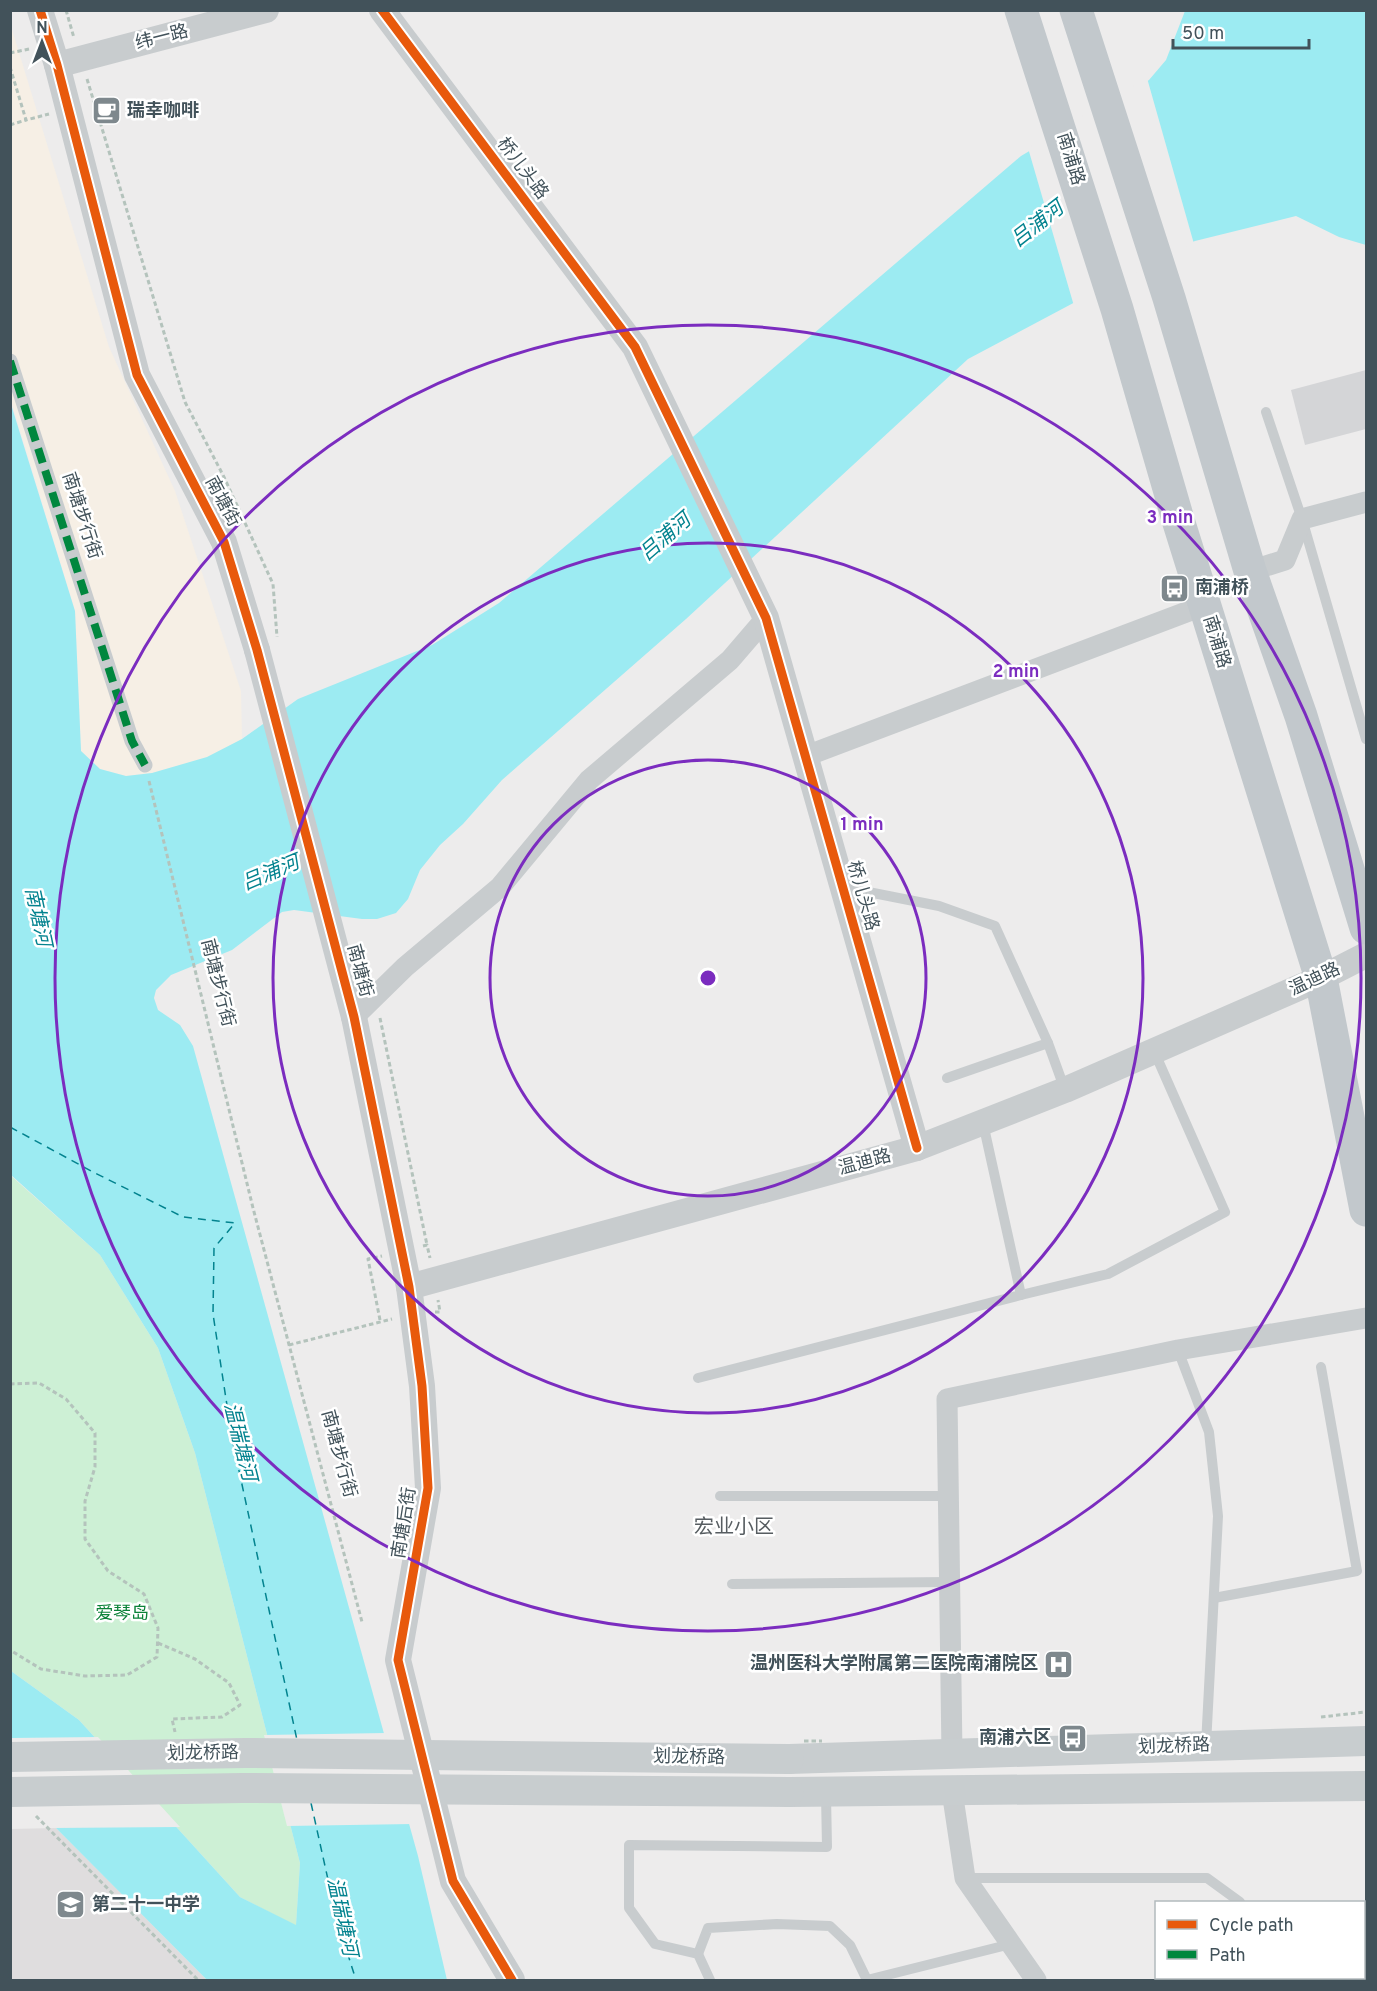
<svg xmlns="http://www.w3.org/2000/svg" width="1377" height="1991" font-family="Overpass,'Noto Sans SC',sans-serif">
<rect width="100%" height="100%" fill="#edecec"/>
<polygon fill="#f6efe5" points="10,23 109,347 175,491 241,691 242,739 207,758 152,773 126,776 100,769 81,751 75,611 11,401"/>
<polygon fill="#dfddde" points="56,1828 207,1980 11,1980 10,1829"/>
<polygon fill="#cdf0d5" points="10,1175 100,1255 158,1348 195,1453 300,1863 296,1926 240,1897 79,1720 11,1671"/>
<polygon fill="#9cebf2" points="1185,11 1366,11 1366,245 1339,237 1296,216 1195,241 1175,249 968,359 686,619 502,780 463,824 440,845 420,870 408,899 396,913 377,919 362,919 294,910 282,912 232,950 171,975 156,990 154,998 158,1010 180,1025 193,1046 418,1856 447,1980 207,1980 56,1828 30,1794 11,1776 11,1671 79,1720 240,1897 296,1925 300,1863 195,1453 158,1348 100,1255 11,1175 10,401 75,611 81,751 100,769 126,776 152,773 207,757 242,739 298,699 432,645 499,603 1021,156 1149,80 1166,60"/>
<g fill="#edecec">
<polygon points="1147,78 1194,244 1176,251 1074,306 1028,148"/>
<polygon points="386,1733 412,1824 287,1826 264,1735"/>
<polygon points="98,1737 180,1827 52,1828 28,1796 10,1780 11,1738"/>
</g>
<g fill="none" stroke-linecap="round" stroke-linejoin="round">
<g stroke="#03838f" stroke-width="1.5" stroke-dasharray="8 6" stroke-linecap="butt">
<polyline points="10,1127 93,1172 183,1217 235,1223 214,1248 213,1314 232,1438 297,1740"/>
<polyline points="311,1803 337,1920 356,1980"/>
</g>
</g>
<polygon fill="#d4d5d7" points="1366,370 1366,429 1305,445 1291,390"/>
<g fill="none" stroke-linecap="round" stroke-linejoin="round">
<g stroke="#b4c3bc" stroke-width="3" stroke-dasharray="4.5 3" stroke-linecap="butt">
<polyline points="66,10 74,38"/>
<polyline points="10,53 29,49"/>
<polyline points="10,67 26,120 49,114"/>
<polyline points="87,79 185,402 224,477 273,584 277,637"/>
<polyline points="10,125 26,120"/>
<polyline points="149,781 253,1208 362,1622"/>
<polyline points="380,1018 427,1245"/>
<polyline points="423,1246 427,1245 430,1258"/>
<polyline points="435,1312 440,1312 438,1300"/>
<polyline points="380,1320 368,1259 382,1256"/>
<polyline points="289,1345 392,1319"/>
<polyline points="10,1384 39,1383 66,1399 95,1433 95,1467 85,1501 85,1539 108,1571 144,1594 158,1628 157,1657 127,1675 85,1676 41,1669 10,1650"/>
<polyline points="158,1643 195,1659 229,1683 240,1705 222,1717 172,1719 175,1732"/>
<polyline points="1321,1717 1366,1712"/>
<polyline points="36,1816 198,1980"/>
</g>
<g stroke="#c8ccce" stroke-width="10">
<polyline points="1266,412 1302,519 1366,739"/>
<polyline points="843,887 939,906 995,926 1048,1043 947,1078"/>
<polyline points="1048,1043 1065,1090"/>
<polyline points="1021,1295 1108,1274 1225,1212 1154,1051"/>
<polyline points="1178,1350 1209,1432 1218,1516 1206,1745"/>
<polyline points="698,1378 1021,1295 983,1123"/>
<polyline points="720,1496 949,1496"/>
<polyline points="732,1584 950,1582"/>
<polyline points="1214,1598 1357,1571 1321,1367"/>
<polyline points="757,1666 951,1662"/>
<polyline points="966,1878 1207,1878 1240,1902"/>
<polyline points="698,1954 708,1928 777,1924 830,1926 850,1945 867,1980"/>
<polyline points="1284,1978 1286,1980"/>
<polyline points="710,1980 698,1954 655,1944 629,1908 629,1845 827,1847 826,1795"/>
<polyline points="867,1980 1011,1944"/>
</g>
<polyline stroke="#c8ccce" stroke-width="15" points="10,361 132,741 145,765"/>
<g stroke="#c8ccce" stroke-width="21">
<polyline points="1250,571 1285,560 1302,519 1366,502"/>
<polyline points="806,756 1205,605"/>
<polyline points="354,1017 405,967 500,887 589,780 730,660 766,618"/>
<polyline points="952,1754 947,1399 1178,1350 1366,1318"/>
<polyline points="952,1791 965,1878 1036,1980"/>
</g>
<g stroke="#c8ccce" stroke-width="26">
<polyline points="40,10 57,65 137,375 224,542 257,650"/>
<polyline points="382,10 635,347 766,618 917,1148"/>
<polyline points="57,65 266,10"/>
<polyline points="354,1017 409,1287 422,1386 428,1488 398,1660 453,1881 512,1980"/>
<polyline points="409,1287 917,1148 1065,1090 1321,978 1366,955"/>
</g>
<g stroke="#c8cdcf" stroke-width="30">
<polyline points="789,1759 1366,1741"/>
<polyline points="789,1792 1366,1786"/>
</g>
<g stroke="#c2c8cc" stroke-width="33">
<polyline points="1021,10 1117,309 1179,523 1321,978 1366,1210"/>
<polyline points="1076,10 1169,298 1250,571 1301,716 1366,928"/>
</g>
<polyline stroke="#b4c3bc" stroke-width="3" stroke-dasharray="4.5 3" stroke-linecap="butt" points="804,1741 822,1741"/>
<polyline stroke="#c8ccce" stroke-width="26" points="257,650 354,1017"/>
<g stroke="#c8cdcf" stroke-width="30">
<polyline points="10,1757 245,1753 789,1759"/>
<polyline points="10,1792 242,1788 789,1792"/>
</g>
<polyline stroke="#00873e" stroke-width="8" stroke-dasharray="15 8" stroke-linecap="butt" points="10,361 132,741 145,765"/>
<defs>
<g id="cycleway">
<polyline points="40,10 57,65 137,375 224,542 257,650 354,1017 409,1287 422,1386 428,1488 398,1660 453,1881 512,1980"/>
<polyline points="382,10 635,347 766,618 917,1148"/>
</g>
</defs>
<use href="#cycleway" stroke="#fff" stroke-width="13"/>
<use href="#cycleway" stroke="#e8590c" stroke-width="9"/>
</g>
<g fill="none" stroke="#7b2cbf" stroke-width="3">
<circle cx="708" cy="978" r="218"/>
<circle cx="708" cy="978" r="435"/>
<circle cx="708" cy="978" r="653"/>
</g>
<defs>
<symbol id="cafe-square" viewBox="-11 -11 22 22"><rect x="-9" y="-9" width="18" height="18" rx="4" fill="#7e888d" stroke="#fff"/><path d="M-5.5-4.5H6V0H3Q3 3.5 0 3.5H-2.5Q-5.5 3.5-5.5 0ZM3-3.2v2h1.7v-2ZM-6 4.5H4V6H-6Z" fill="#fff"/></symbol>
<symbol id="bus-square" viewBox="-11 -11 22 22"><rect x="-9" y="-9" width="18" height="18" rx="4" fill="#7e888d" stroke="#fff"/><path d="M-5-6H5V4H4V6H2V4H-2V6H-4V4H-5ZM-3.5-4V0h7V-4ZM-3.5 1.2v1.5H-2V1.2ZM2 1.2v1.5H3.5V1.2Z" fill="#fff"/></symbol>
<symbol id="hospital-square" viewBox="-11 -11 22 22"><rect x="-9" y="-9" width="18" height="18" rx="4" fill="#7e888d" stroke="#fff"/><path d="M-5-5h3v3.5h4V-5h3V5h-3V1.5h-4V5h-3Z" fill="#fff"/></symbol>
<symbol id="school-square" viewBox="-11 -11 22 22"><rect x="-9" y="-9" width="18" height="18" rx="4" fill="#7e888d" stroke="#fff"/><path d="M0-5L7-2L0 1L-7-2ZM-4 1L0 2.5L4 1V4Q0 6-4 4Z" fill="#fff"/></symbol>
</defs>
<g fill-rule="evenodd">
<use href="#cafe-square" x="90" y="94" width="33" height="33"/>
<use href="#bus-square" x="1158" y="572" width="33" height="33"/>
<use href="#hospital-square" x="1042" y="1648" width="33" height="33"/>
<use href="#bus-square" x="1056" y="1722" width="33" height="33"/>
<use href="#school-square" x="54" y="1888" width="33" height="33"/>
</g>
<g text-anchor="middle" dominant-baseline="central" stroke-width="5" stroke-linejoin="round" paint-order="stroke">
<g font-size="18" fill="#42525a" stroke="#fff">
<text transform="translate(162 38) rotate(-14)">纬一路</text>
<text transform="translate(1070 159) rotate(73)">南浦路</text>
<text transform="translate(522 169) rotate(53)">桥儿头路</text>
<text transform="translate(222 502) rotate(62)">南塘街</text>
<text transform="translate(81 516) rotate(72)">南塘步行街</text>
<text transform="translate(1216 642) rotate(73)">南浦路</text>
<text transform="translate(862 896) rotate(74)">桥儿头路</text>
<text transform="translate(359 971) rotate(75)">南塘街</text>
<text transform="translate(1315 980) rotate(-25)">温迪路</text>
<text transform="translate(217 983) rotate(76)">南塘步行街</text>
<text transform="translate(865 1163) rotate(-15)">温迪路</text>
<text transform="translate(338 1454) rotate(75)">南塘步行街</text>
<text transform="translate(405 1523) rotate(-81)">南塘后街</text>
<text transform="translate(1174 1747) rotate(-2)">划龙桥路</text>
<text transform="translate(203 1754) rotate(-1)">划龙桥路</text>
<text transform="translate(689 1758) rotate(1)">划龙桥路</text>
</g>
<g font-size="18" font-weight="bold" fill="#42525a" stroke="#fff" text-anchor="start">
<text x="127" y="111">瑞幸咖啡</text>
<text x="1195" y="588">南浦桥</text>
<text x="1038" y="1664" text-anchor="end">温州医科大学附属第二医院南浦院区</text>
<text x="1051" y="1738" text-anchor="end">南浦六区</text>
<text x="92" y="1905">第二十一中学</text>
</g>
<g font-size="18" fill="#0c8239" stroke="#fff">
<text x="122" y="1614">爱琴岛</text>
</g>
<g font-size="20" font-style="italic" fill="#03838f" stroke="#fff">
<text transform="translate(1038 225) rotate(-38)">吕浦河</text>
<text transform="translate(666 538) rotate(-41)">吕浦河</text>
<text transform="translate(271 874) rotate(-23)">吕浦河</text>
<text transform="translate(37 917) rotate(78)">南塘河</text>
<text transform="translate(239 1442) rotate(76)">温瑞塘河</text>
<text transform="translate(341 1917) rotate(78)">温瑞塘河</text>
</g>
<g font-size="20" fill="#575d61" stroke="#fff">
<text x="734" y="1528">宏业小区</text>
</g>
</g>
<circle cx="708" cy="978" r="9" fill="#7b2cbf" stroke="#fff" stroke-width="3"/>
<g font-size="18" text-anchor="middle" font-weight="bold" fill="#7b2cbf" stroke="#fff" stroke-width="5" stroke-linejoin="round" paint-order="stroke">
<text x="1170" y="523">3 min</text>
<text x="1016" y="677">2 min</text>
<text x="862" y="830">1 min</text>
</g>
<rect width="1377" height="1991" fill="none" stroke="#42525a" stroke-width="24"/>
<rect x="1155" y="1901" width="210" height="78" fill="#ffffff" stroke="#b3babd" stroke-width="1.5"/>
<rect x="1167" y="1920" width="30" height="9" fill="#e8590c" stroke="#b3babd" stroke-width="1.5"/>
<text x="1209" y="1931" font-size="18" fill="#42525a">Cycle path</text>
<rect x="1167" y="1950" width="30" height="9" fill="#00873e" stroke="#b3babd" stroke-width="1.5"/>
<text x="1209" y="1961" font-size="18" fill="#42525a">Path</text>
<g transform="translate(42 42)" stroke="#ffffff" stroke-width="4.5" paint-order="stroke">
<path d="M0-4.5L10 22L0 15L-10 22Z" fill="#42525a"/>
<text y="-9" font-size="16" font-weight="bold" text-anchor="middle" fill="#42525a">N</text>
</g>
<path d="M1173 39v9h136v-9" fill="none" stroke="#42525a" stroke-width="3"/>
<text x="1182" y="39" font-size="18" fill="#42525a" stroke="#ffffff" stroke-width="4.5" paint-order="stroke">50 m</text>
</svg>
